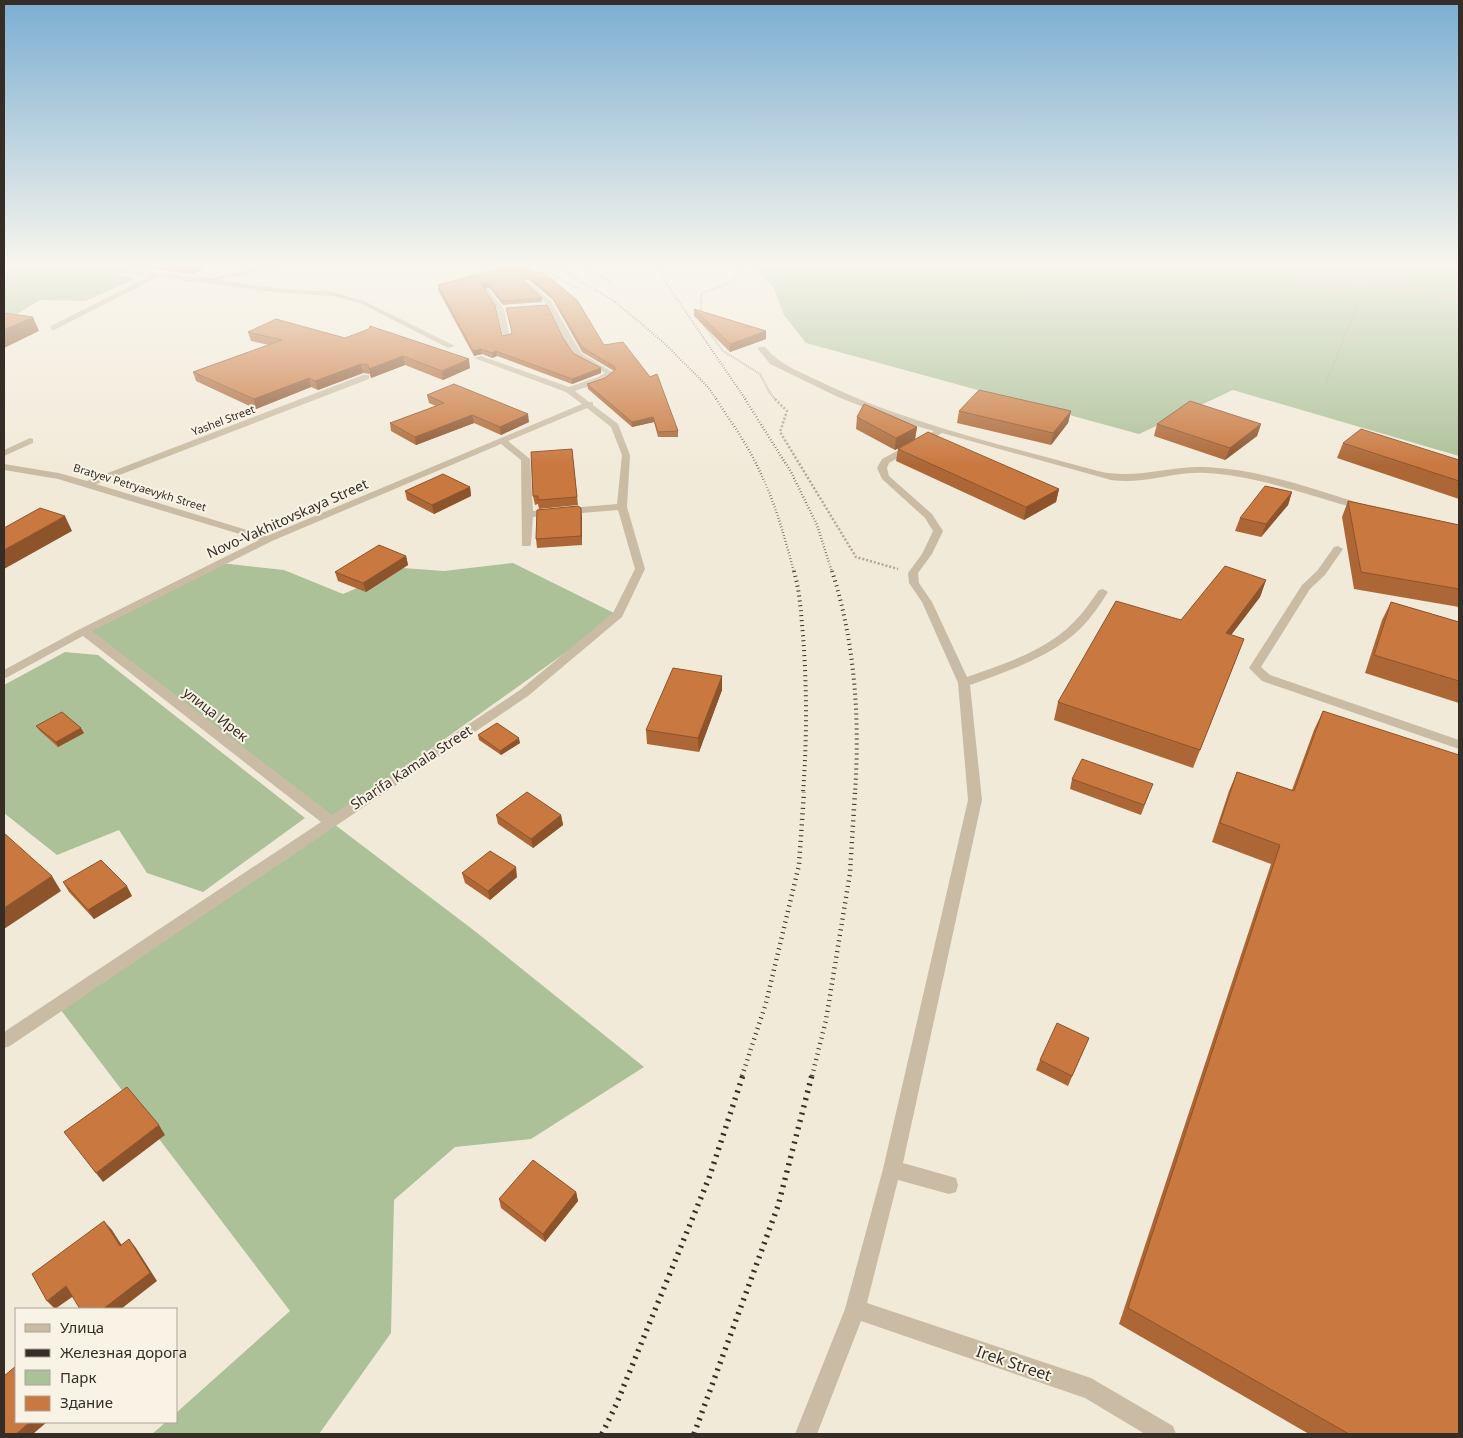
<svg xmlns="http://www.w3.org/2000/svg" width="1463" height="1438" font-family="'Noto Sans',sans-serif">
<rect width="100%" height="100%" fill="#f2ead9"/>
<g fill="#acc198">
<polygon points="4,265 140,265 116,275 137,278 85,301 40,300 4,322"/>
<polygon points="753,265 1459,265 1459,456 1233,390 1139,434 806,343 784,315 773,287"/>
<polygon points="221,563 284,570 343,594 403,568 444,571 513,563 618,615 330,821 476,932 644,1067 531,1139 455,1147 394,1200 391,1333 319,1434 152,1434 166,1422 176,1422 176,1413 290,1311 57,1005 330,821 84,631"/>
<polygon points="65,652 98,655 305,818 203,892 147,873 119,830 57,855 4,813 4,685"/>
</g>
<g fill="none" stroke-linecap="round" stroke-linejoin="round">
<g stroke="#b6a68f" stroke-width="2" stroke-dasharray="1 1" stroke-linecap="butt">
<polyline points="1377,271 1386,265"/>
<polyline points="701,314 701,294 731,282 743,265"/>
<polyline points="700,320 723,351 760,374 770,393 776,400"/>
<polyline points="1325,385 1360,299"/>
</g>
<polyline stroke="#b6a68f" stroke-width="2.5" stroke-dasharray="2 2" stroke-linecap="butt" points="775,399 787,411 780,432 856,557 898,569"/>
<g fill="#cabca4" fill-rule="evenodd">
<polygon points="59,265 77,265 216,279 216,277 218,276 275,265 284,265 283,266 219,280 273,288 333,292 364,301 455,346 448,348 360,303 333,296 273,292 158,277 54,330 51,330 51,326 150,276 62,267"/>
<path d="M1270,265H1278L1296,271C1310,259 1350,268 1362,280L1459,296V300L1361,284C1339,298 1314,288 1295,275C1288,270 1277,270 1270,265ZM1314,270L1343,274L1356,282C1340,291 1314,286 1301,273L1304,271Z"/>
<path d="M526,280L551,301L581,353L614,373L604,381L575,391L589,402H593V405L618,424L630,455L627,507L645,569L622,617L528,696L10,1046L4,1048V1032L321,822L83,636L4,679V670L80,629L259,540L58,479L4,470V464L59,473L87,481L363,375H369V379L96,484L267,536L582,404L566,392L474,358L481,356L569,387L598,377L605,373L575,357L565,342L546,303L524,283L523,282ZM587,408L611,427L622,455L617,504L533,511L530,459L508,441ZM501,444L521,460L522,546H530L531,544L533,517L618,510L635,569L613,613L520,690L332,815L92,631L272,541Z"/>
<polygon points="484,289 488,289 504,309 510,339 503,337 497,309 483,290"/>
<path d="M759,347H765C780,365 798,371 819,381C907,424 1004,445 1098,471C1134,480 1168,466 1204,467C1260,469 1313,489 1366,505L1368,507L1363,510C1311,497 1261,476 1206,473C1175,471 1142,485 1111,480L942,433L889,463L887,468L889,476L932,514L943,531L932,554L918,573L919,583L932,602L967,677C1004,664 1045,651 1073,623C1083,613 1091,601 1099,590L1103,589L1108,592C1100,605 1091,618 1080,629C1051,657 1008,671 970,685L982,800L903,1163L949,1176L956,1178L958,1185L956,1192L949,1194L898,1180L867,1303L1091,1378L1173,1426L1176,1434H1145L1085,1398L861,1321L817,1434H795L845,1309L883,1169L968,800L958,683L922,602L909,583L908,573L922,554L933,531L925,518L882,479L877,468L882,459L934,431L899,421L838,397L770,364L758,349Z"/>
<polygon points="30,438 33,439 33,443 4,456 4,450"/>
<polygon points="1338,546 1343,549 1325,575 1310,589 1261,667 1270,675 1459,740 1459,749 1262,681 1249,668 1302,585 1317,571 1334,547"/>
</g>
<g stroke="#352d26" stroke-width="2" stroke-dasharray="0.5 2" stroke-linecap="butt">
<polyline points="535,265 577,288"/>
<polyline points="553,265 614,301 663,342 708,387 717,400"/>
<polyline points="580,265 609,281"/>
<polyline points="658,265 666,283 746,400"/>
</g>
<g stroke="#352d26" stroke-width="2.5" stroke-dasharray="0.5 2.5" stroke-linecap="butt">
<path d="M716,399C732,423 749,447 761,474C776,505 785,539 794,572"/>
<polyline points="745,399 791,472 817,525 832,572"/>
</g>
<g stroke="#352d26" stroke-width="4" stroke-dasharray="1 4" stroke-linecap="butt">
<path d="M794,571C800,592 801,613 803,636C807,688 807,741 803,793"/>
<path d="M832,571C855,642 860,719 855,793"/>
</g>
<g stroke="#352d26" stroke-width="4.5" stroke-dasharray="1 4.5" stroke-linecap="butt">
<polyline points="742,1076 766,1003 799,865 804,792"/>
<polyline points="812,1076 826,1020 850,873 855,792"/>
</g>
<g stroke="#352d26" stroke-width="5.5" stroke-dasharray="2 5.5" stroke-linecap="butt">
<polyline points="602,1434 616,1405 709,1178 743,1075"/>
<polyline points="694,1434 778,1206 812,1075"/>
</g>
</g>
<g fill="#ad6736">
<polygon points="142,265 211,265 192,274 143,268"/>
<polygon points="519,265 604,345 678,431 678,437 658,437 654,422 632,427 588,389 587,384 605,378 614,371 582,352 553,300 529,280 523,280 542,298 542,302 503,305 489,288 484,289 502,336 511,334 512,333 506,308 563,338 573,353 601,373 572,384 497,356 492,358 482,354 474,356 438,290 438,285"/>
<polygon points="694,309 766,331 766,339 730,352 694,316"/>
<polygon points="248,332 345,338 470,368 443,380 405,365 371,378 370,374 363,373 318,390 311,387 256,409 196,381 193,372 269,345 251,341"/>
<polygon points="427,395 529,422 501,435 474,423 416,445 391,431 390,423 436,406 429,403"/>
<polygon points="959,411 1071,411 1068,423 1051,445 957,423"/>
<polygon points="857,417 917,427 915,439 1059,489 1056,502 1024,520 896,461 898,449 910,442 895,450 856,429"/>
<polygon points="1157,424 1261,424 1257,436 1225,460 1154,436"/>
<polygon points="1343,443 1459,460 1459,499 1337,458"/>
<polygon points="572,449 578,505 539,509 538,504 535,505 533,496"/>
<polygon points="470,487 471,496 434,514 407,500 405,491"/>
<polygon points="1292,492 1288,505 1261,537 1235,531 1240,518"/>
<polygon points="1348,501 1459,525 1459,607 1354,589 1342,517"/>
<polygon points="581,508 582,545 537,548 536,539"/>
<polygon points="406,556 408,565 366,592 338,581 335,572"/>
<polygon points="1266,580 1260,597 1231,635 1244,639 1193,768 1054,720 1058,702 1181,620"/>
<polygon points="1391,602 1459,622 1459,703 1365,673 1382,620"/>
<polygon points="722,676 722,690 699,752 647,744 646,730"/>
<polygon points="1323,711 1459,1434 1309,1434 1119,1324 1271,864 1212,842 1229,791 1237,772 1292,790 1314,730"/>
<polygon points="36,726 84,733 58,747 39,730"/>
<polygon points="478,735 520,743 501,755 479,740"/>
<polygon points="1072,779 1149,794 1141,815 1070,789"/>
<polygon points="496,815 561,815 563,825 533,848 498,824"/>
<polygon points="462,873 517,877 490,900 465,883"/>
<polygon points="63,882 132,896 94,919 69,892"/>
<polygon points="1089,1038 1068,1086 1036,1070 1040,1060"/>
<polygon points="576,1192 578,1201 545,1242 501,1208 499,1199"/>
</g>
<g fill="#8d542c">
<polygon points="189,265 211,265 192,274"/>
<polygon points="489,283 489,288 482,289 481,284"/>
<polygon points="33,317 39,331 4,348 4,330"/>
<polygon points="766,331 766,339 730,352 730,344"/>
<polygon points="481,349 482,354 474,356 473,351"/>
<polygon points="496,351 497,356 492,358 492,353"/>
<polygon points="403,356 405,365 371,378 369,369"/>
<polygon points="469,359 470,368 443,380 442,371"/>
<polygon points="361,364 363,373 318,390 315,381"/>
<polygon points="601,368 601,373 572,384 572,379"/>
<polygon points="309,378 311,387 256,409 254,399"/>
<polygon points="1071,411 1068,423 1051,445 1053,433"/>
<polygon points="528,414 529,422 501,435 500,427"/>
<polygon points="472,415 474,423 416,445 415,437"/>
<polygon points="653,417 654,422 632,427 632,422"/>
<polygon points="1261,424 1257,436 1225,460 1230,448"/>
<polygon points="917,427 915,439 895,450 896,438"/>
<polygon points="470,487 471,496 434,514 432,505"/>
<polygon points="1059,489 1056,502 1024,520 1026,507"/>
<polygon points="1292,492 1288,505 1261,537 1266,524"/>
<polygon points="581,508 582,517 582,545 581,536"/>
<polygon points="65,516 72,531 4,569 4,550"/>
<polygon points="406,556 408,565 366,592 363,583"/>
<polygon points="1266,580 1260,597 1219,651 1226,633"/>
<polygon points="722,676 722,690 699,752 698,738"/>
<polygon points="81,728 84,733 58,747 56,742"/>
<polygon points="519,738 520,743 501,755 500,751"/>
<polygon points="561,815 563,825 533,848 531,839"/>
<polygon points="516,867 517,877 490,900 488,891"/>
<polygon points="52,876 61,891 4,929 4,908"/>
<polygon points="127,886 132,896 94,919 88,910"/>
<polygon points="159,1125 165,1135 103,1182 96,1173"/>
<polygon points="576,1192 578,1201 545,1242 543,1234"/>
<polygon points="104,1221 112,1230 128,1255 120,1246"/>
<polygon points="129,1239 136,1248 157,1281 121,1309 103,1309"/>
<polygon points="66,1286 75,1295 55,1309 47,1301"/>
<polygon points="30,1422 47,1422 33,1434 16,1434"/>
</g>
<g fill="#c9783f" stroke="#8d542c">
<polygon points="514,265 519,265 538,273 543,272 577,300 604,345 623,342 650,377 657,374 678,431 658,432 653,417 632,422 587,384 605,378 615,370 615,367 582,347 552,296 529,275 522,275 522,280 542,298 502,301 489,283 481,284 495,305 502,336 511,334 512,332 506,308 547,305 563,338 573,353 601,368 572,379 496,351 492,353 481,349 473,351 438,285"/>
<polygon points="694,309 766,331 730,344"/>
<polygon points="4,313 33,317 4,330"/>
<polygon points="276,319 345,338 369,329 370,326 469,359 442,371 403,356 369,369 368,365 361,364 315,381 309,378 254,399 193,372 282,340 248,332"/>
<polygon points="454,384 528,414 500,427 472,415 415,437 390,423 444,403 427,395"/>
<polygon points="979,390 1071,411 1053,433 959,411"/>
<polygon points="1190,401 1261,424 1230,448 1157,424"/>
<polygon points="864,404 917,427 896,438 857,417"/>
<polygon points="1361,429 1459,460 1459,481 1343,443"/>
<polygon points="928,432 1059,489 1026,507 898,449"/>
<polygon points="572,449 577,497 538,500 538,496 533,496 531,452"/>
<polygon points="443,474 470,487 432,505 405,491"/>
<polygon points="1265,486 1292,492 1266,524 1240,518"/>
<polygon points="1348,501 1459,525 1459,589 1361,572"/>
<polygon points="578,506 581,508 581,536 536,539 537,510"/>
<polygon points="40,508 65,516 4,550 4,528"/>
<polygon points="379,545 406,556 363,583 335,572"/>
<polygon points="1225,566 1266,580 1226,633 1244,639 1200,750 1058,702 1116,601 1181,620"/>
<polygon points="1391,602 1459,622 1459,681 1374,655"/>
<polygon points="673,668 722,676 698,738 646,730"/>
<polygon points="1323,711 1459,755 1459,1434 1349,1434 1128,1308 1280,845 1220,823 1237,772 1294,791"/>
<polygon points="62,712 81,728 56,742 36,726"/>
<polygon points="497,723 519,738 500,751 478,735"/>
<polygon points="1082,759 1153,784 1144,805 1072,779"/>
<polygon points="527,792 561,815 531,839 496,815"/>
<polygon points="4,833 52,876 4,908"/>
<polygon points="490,851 516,867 488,891 462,873"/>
<polygon points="101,860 127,886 88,910 63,882"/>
<polygon points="1057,1023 1089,1038 1072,1076 1040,1060"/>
<polygon points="127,1087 159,1125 96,1173 64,1132"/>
<polygon points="533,1160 576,1192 543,1234 499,1199"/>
<polygon points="104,1221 120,1246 129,1239 150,1273 103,1309 80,1309 66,1286 47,1301 32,1274"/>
<polygon points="16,1366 16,1422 30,1422 16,1434 4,1434 4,1376"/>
</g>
<linearGradient id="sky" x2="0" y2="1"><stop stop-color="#7baed1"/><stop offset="0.57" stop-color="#f9f6ee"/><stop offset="1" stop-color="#f9f6ee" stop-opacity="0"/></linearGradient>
<rect width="1463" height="466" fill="url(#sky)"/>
<g text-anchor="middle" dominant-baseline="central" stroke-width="4" stroke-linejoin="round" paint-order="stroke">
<g font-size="11" fill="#352d26" stroke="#f9f3e5">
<text transform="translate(223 420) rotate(-21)">Yashel Street</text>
<text transform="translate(140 487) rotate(17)">Bratyev Petryaevykh Street</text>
</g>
<g font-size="14" fill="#352d26" stroke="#f9f3e5">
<text transform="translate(287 518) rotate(-24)">Novo-Vakhitovskaya Street</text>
<text transform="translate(216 714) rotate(38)">улица Ирек</text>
<text transform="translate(411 767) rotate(-33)">Sharifa Kamala Street</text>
</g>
<g font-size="16" fill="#352d26" stroke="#f9f3e5">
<text transform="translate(1014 1363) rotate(19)">Irek Street</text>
</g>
</g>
<rect width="1463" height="1438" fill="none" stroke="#352d26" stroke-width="10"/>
<rect x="15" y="1308" width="162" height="115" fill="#f9f3e5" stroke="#aba499"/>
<rect x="25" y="1324" width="25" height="8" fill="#cabca4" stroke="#aba499"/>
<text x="60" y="1333" font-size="15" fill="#352d26">Улица</text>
<rect x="25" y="1349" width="25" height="8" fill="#352d26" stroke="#aba499"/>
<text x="60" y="1358" font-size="15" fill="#352d26">Железная дорога</text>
<rect x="25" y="1370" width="25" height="15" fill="#acc198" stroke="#aba499"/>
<text x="60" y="1383" font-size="15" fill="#352d26">Парк</text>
<rect x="25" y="1396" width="25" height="15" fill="#c9783f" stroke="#aba499"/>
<text x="60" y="1408" font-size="15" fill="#352d26">Здание</text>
</svg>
